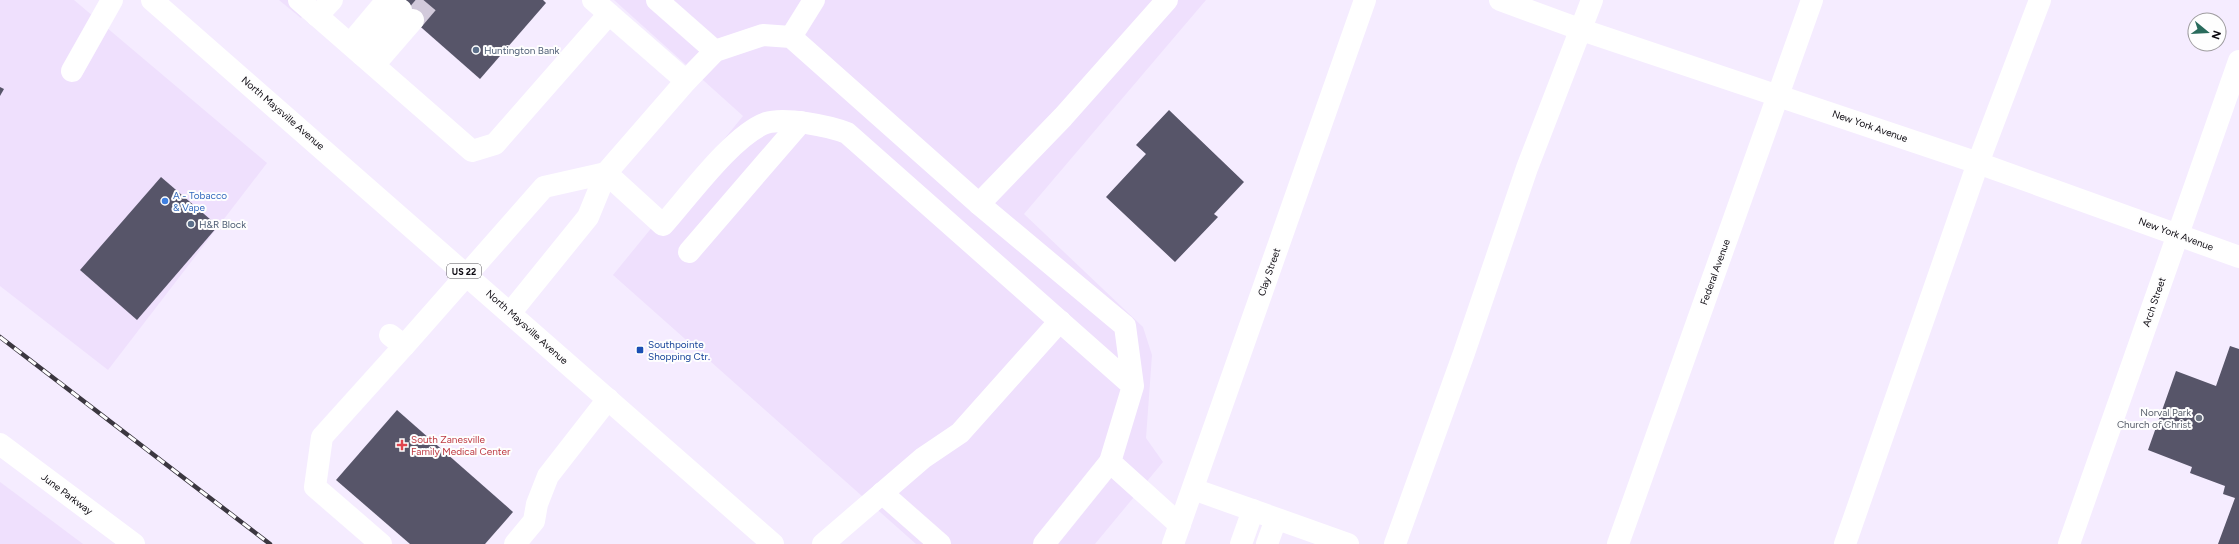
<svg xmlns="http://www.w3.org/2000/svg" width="2239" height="544" font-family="Figtree,sans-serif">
<rect width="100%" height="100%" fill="#f5ecff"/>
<g fill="#efe0fd">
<polygon points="0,0 74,0 267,163 108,370 0,286"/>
<polygon points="279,0 317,0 301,18"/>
<polygon points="614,0 1206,0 1024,214 1143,327 1152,355 1146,438 1163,462 1095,544 916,544 613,275 743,116"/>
<polygon points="0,482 83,544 0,544"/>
</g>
<g fill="#575569">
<polygon points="390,0 543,0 546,3 480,79"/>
<polygon points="0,87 4,89 0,96"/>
<polygon points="1169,110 1244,182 1214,214 1218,217 1175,262 1106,197 1146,154 1136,145"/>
<polygon points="161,177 218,226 137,320 80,270"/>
<polygon points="2230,346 2239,349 2239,544 2218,544 2235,498 2223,494 2225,486 2190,473 2192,467 2148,450 2176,371 2216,386"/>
<polygon points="397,410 513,512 485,544 410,544 336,480"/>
</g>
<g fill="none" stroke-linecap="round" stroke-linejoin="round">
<polyline stroke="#d2cadb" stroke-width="22" stroke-dasharray="22 11" stroke-linecap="butt" points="413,20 430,0"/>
<g stroke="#fff" stroke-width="22">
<polyline points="299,0 472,151 495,144 609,14"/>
<polyline points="593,0 686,81"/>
<polyline points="657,0 715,51"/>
<polyline points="1500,0 1582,30 1978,163 2239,257"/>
<polyline points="317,16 332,0"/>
<polyline points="791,37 814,0"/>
<polyline points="350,44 387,0"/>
<polyline points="362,55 401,10"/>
<polyline points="374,65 413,20"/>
<polyline points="72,71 112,0"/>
<polyline points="979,204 1063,117 1167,0"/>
<polyline points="689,252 801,122"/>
<polyline points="390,335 404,346 544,187 606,173 588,217 511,312"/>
<path d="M1133,386L847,133C829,126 785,117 766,123C733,135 688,197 663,225L606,173L686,81L715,51L763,35L791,37L979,204L1125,326L1133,386L1110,462L1180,525"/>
<polyline points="0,444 134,544"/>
<polyline points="1193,489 1348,544"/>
<polyline points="882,493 940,544"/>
<polyline points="381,544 315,487 322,437 404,346"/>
<polyline points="515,544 534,521 537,504 548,476 608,399"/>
<polyline points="823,544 923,458 960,433 1060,321"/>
<polyline points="1044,544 1110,462"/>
<polyline points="1173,544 1365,0"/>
<polyline points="1241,544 1253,510"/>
<polyline points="1267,544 1276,519"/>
<polyline points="1395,544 1464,353 1527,168 1592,0"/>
<polyline points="1618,544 1812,0"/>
<polyline points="1845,544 1978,163 2040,0"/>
<polyline points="2069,544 2239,61"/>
</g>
<polyline stroke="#fff" stroke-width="22" points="152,0 773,544"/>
<defs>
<polyline id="rail" points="0,337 270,544"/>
</defs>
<use href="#rail" stroke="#3b3740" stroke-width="4.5"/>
<use href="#rail" stroke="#fefefe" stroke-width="3" stroke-dasharray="9" stroke-linecap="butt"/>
</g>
<g fill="#5c6f8a" stroke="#fefefe" stroke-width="1.5">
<circle cx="476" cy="50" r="4"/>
<circle cx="191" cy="224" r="4"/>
</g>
<circle fill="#3f7fe0" stroke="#fefefe" stroke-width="1.5" cx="165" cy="201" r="4"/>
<rect fill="#1a4fb4" stroke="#fefefe" stroke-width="1.5" x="636" y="346" width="8" height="8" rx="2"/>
<circle fill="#6b7280" stroke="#fefefe" stroke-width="1.5" cx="2199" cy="418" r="4"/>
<path fill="#e0444e" stroke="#fefefe" stroke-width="1.5" d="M400 439h4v4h4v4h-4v4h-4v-4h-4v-4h4z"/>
<g text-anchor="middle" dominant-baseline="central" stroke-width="4" stroke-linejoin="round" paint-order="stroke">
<rect fill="#fefefe" stroke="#555358" stroke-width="1" x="447" y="264" width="34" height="14" rx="3"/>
<g font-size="9" font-weight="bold" fill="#0d0a11">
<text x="464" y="271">US 22</text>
</g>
<g font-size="10" fill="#4e5e75" stroke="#fefefe" text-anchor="start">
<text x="484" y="50">Huntington Bank</text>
<text x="199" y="224">H&amp;R Block</text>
</g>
<g font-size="10" fill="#0d0a11" stroke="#fefefe">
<text transform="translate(283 113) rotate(41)">North Maysville Avenue</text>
<text transform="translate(1870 126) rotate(19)">New York Avenue</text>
<text transform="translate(2176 234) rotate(20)">New York Avenue</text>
<text transform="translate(1269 272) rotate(-71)">Clay Street</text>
<text transform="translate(1715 272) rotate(-70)">Federal Avenue</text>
<text transform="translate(2154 302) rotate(-71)">Arch Street</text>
<text transform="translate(527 327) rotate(42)">North Maysville Avenue</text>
<text transform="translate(67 494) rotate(37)">June Parkway</text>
</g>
<g font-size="10" fill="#366cbe" stroke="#fefefe" text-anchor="start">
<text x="173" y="195">A - Tobacco<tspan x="173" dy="12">&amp; Vape</tspan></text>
</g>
<g font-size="10" fill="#164399" stroke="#fefefe" text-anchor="start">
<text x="648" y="344">Southpointe<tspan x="648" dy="12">Shopping Ctr.</tspan></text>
</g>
<g font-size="10" fill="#5b616d" stroke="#fefefe" text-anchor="end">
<text x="2191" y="412">Norval Park<tspan x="2191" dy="12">Church of Christ</tspan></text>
</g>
<g font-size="10" fill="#be3a42" stroke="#fefefe" text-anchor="start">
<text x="411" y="439">South Zanesville<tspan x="411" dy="12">Family Medical Center</tspan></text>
</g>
</g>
<g transform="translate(2207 32) rotate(108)"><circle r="19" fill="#fefefe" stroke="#9e9c9f"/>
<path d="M0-3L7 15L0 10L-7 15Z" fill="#296b5c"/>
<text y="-6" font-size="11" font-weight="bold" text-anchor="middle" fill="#0d0a11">N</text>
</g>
</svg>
